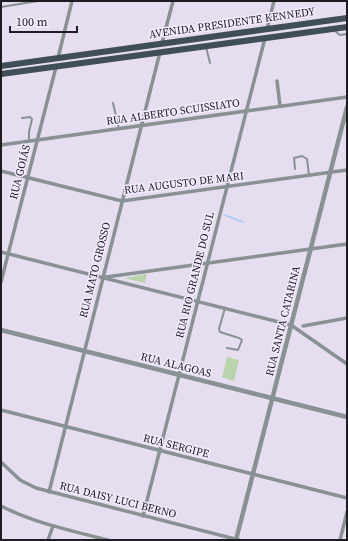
<svg xmlns="http://www.w3.org/2000/svg" width="348" height="541" font-family="'Source Serif 4',serif">
<rect width="100%" height="100%" fill="#e6def0"/>
<g fill="#b9d4ac">
<polygon points="147,274 145,283 124,278"/>
<polygon points="227,357 239,360 234,381 222,377"/>
</g>
<g fill="none" stroke-linecap="round" stroke-linejoin="round">
<polyline stroke="#a8c9f6" stroke-width="1.5" points="225,215 243,222"/>
<g stroke="#889194" stroke-width="2">
<polyline points="1,7 38,1"/>
<polyline points="335,31 340,35 347,34"/>
<polyline points="206,47 210,63"/>
<polyline points="113,103 119,129"/>
<polyline points="22,118 30,117 32,119 29,132 29,141"/>
<polyline points="295,169 294,158 302,156 307,159 309,175"/>
<polyline points="225,308 219,329 220,332 239,338 242,340 238,350 227,348"/>
</g>
<g stroke="#889194" stroke-width="3.5">
<polyline points="267,29 274,1"/>
<polyline points="162,43 173,1"/>
<polyline points="58,58 72,1"/>
<polyline points="277,81 280,106"/>
<polyline points="1,145 347,97"/>
<polyline points="1,171 122,201 347,170"/>
<polyline points="1,252 291,325 347,364"/>
<polyline points="106,277 347,244"/>
<polyline points="1,282 56,67"/>
<polyline points="303,326 347,318"/>
<polyline points="1,410 347,498"/>
<polyline points="1,462 20,480 36,488 239,540"/>
<polyline points="49,492 160,52"/>
<path d="M1,506C34,523 72,531 108,540"/>
<polyline points="143,516 265,38"/>
<polyline points="48,540 53,526"/>
<polyline points="340,540 347,512"/>
</g>
<g stroke="#889194" stroke-width="4.5">
<polyline points="1,330 347,417"/>
<polyline points="236,540 347,107"/>
</g>
<g stroke="#3f4f55" stroke-width="6">
<polyline points="1,66 347,18"/>
<polyline points="1,74 347,27"/>
</g>
</g>
<g text-anchor="middle" dominant-baseline="central" stroke-width="3" stroke-linejoin="round" paint-order="stroke">
<g font-size="11" fill="#1e1b21" stroke="#f3ebfe">
<text transform="translate(232 23) rotate(-8)">AVENIDA PRESIDENTE KENNEDY</text>
<text transform="translate(173 112) rotate(-8)">RUA ALBERTO SCUISSIATO</text>
<text transform="translate(20 172) rotate(-76)">RUA GOIÁS</text>
<text transform="translate(184 183) rotate(-7)">RUA AUGUSTO DE MARI</text>
<text transform="translate(95 270) rotate(-76)">RUA MATO GROSSO</text>
<text transform="translate(195 275) rotate(-76)">RUA RIO GRANDE DO SUL</text>
<text transform="translate(283 321) rotate(-76)">RUA SANTA CATARINA</text>
<text transform="translate(176 365) rotate(14)">RUA ALAGOAS</text>
<text transform="translate(176 446) rotate(14)">RUA SERGIPE</text>
<text transform="translate(118 500) rotate(14)">RUA DAISY LUCI BERNO</text>
</g>
</g>
<rect width="348" height="541" fill="none" stroke="#1e1b21" stroke-width="4"/>
<path d="M10 26v6h67v-6" fill="none" stroke="#1e1b21" stroke-width="2"/>
<text x="16" y="26" font-size="12" fill="#1e1b21" stroke="#f3ebfe" stroke-width="3" paint-order="stroke">100 m</text>
</svg>
